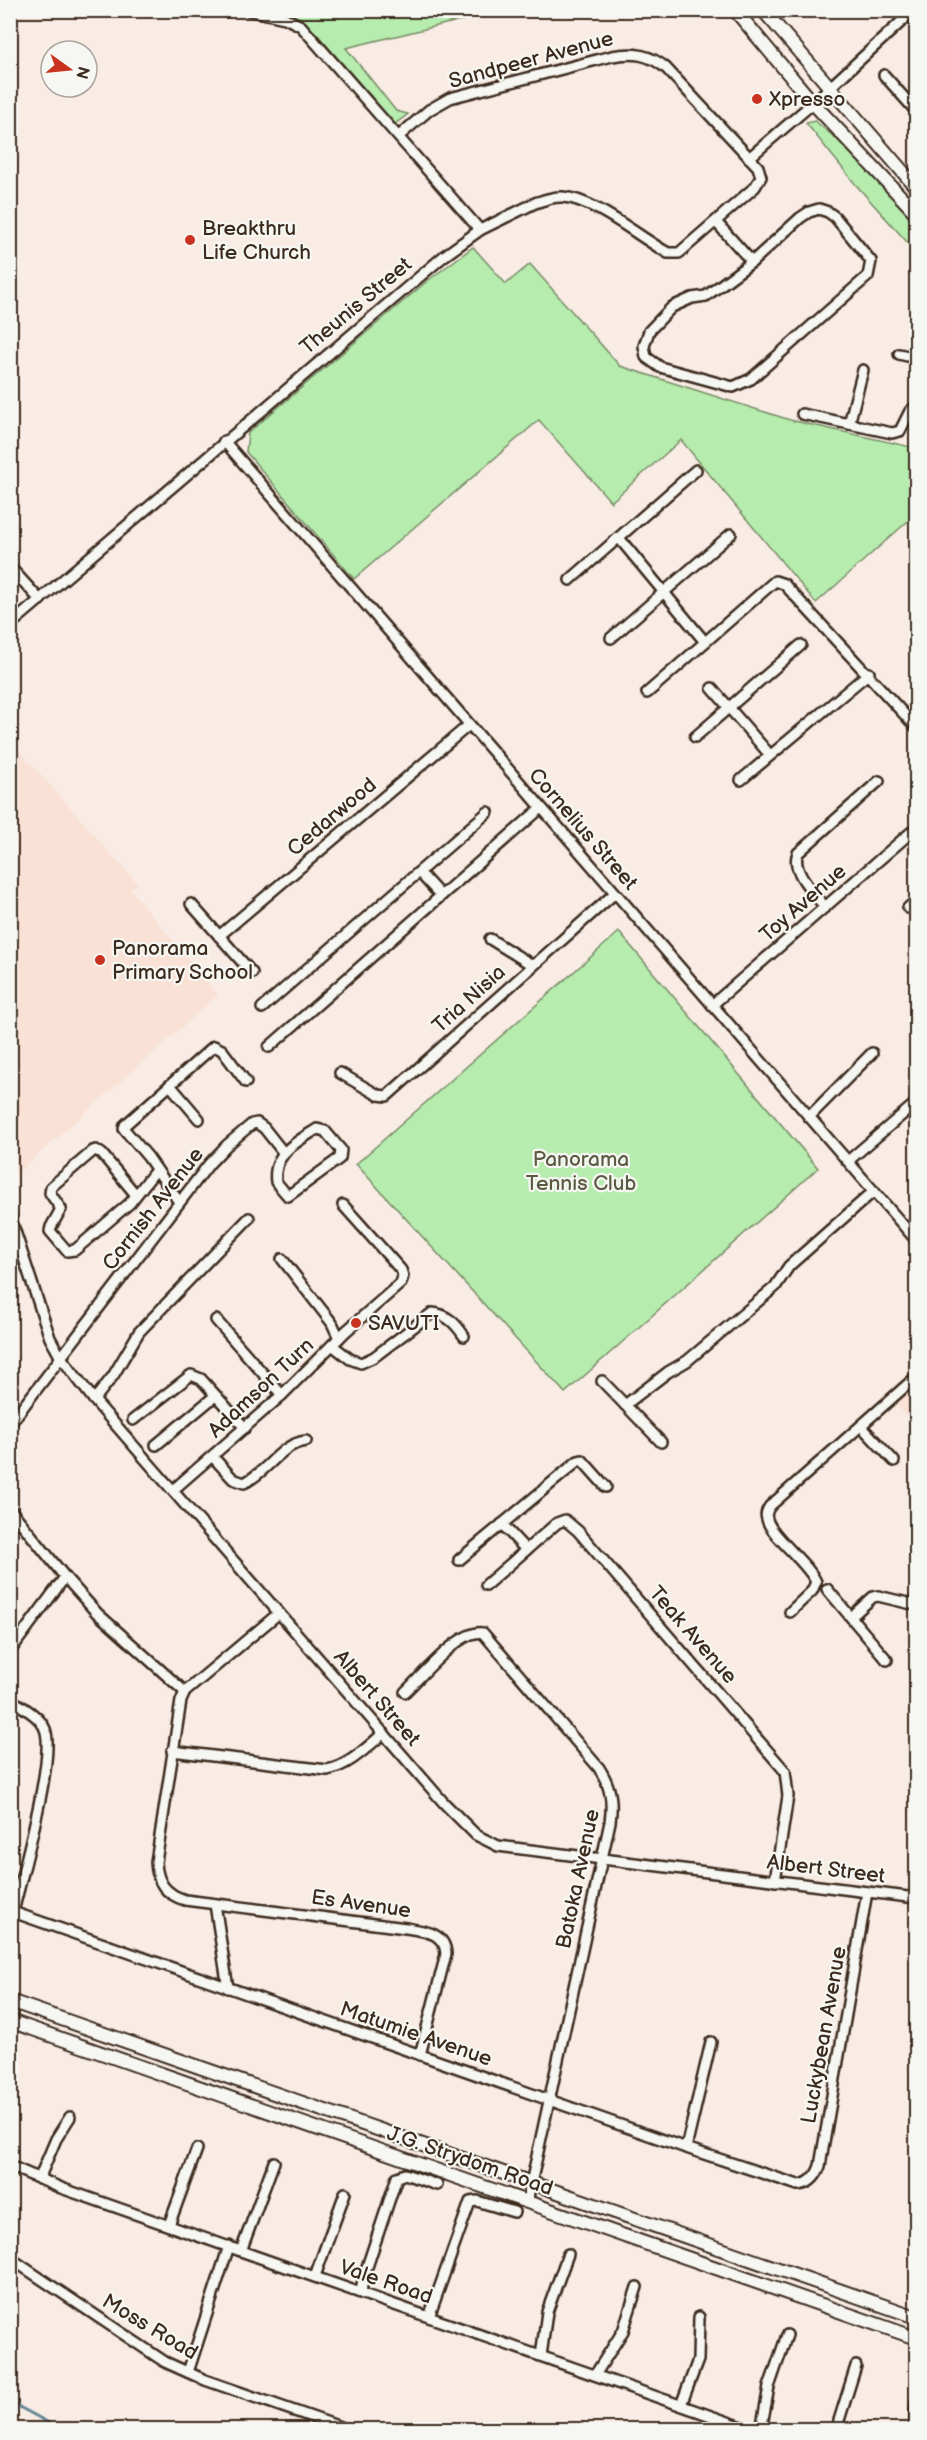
<svg xmlns="http://www.w3.org/2000/svg" width="927" height="2440" font-family="'Balsamiq Sans',sans-serif">
<rect width="100%" height="100%" fill="#f8ece5"/>
<filter id="ink" filterUnits="userSpaceOnUse"><feTurbulence type="fractalNoise" baseFrequency=".0167" numOctaves="2"/><feDisplacementMap in="SourceGraphic" scale="12" xChannelSelector="R" yChannelSelector="G"/><feConvolveMatrix kernelMatrix="1 2 1 2 8 2 1 2 1" color-interpolation-filters="sRGB"/></filter>
<g filter="url(#ink)">
<g fill="#fae1d6">
<polygon points="11,741 138,884 130,889 218,995 14,1176 10,1165"/>
<polygon points="916,1377 916,1429 892,1398"/>
</g>
<g fill="#b6ecae" stroke="#788b66" stroke-width="1.5">
<polygon points="276,11 499,11 346,48 396,111 408,114 395,124 315,32 293,15"/>
<polygon points="815,121 840,142 916,221 916,252 856,185 806,123"/>
<polygon points="473,247 506,284 530,264 620,366 790,420 916,448 916,514 816,603 681,440 611,502 539,420 354,579 246,452 248,433 426,282"/>
<polygon points="619,932 818,1168 565,1393 356,1164"/>
</g>
<g fill="none" stroke-linecap="round" stroke-linejoin="round">
<polyline stroke="#668694" stroke-width="3" points="10,2402 62,2430"/>
<defs>
<g id="minor">
<polyline points="194,10 204,10"/>
<polyline points="248,10 285,18 301,26 480,230"/>
<polyline points="884,75 916,111"/>
<polyline points="749,158 813,103 914,10"/>
<polygon points="819,209 828,212 835,217 871,261 868,276 751,379 733,387 660,367 646,357 644,346 649,331 672,307 692,298 706,296 752,262 800,218 809,212"/>
<polyline points="716,222 752,262"/>
<polyline points="899,354 916,358"/>
<polyline points="802,414 892,433 900,431 910,411 916,407"/>
<polyline points="849,424 863,370"/>
<polyline points="224,441 916,1240"/>
<polyline points="619,538 705,642"/>
<polyline points="10,567 40,600"/>
<polyline points="570,580 696,470"/>
<path d="M10,625L444,256L480,230L535,203C544,200 553,196 563,197C594,199 639,237 668,253H679L755,187L761,177L758,167L666,68C649,54 633,52 612,56L450,98L429,110L399,136"/>
<polyline points="611,638 731,534"/>
<polyline points="712,688 770,755"/>
<polyline points="647,693 775,581 784,584 916,727"/>
<polyline points="695,737 801,645"/>
<polyline points="741,780 869,673"/>
<polyline points="419,872 441,896"/>
<polyline points="191,904 252,973"/>
<path d="M825,907C815,894 790,871 798,853L879,781"/>
<polyline points="908,908 916,901"/>
<polyline points="219,936 469,725"/>
<polyline points="490,939 532,965"/>
<polyline points="712,1005 916,828"/>
<polyline points="262,1008 488,812"/>
<polyline points="269,1047 541,808"/>
<polyline points="340,1073 378,1095 387,1096 615,893"/>
<polyline points="170,1085 199,1119"/>
<polyline points="809,1117 872,1053"/>
<path d="M317,1129L325,1131L341,1150L340,1158L288,1196L276,1182C272,1153 297,1142 317,1129Z"/>
<polyline points="848,1161 916,1103"/>
<polyline points="136,1195 102,1154 96,1150 93,1151 51,1187 50,1193 61,1209 51,1227 50,1231 67,1251 75,1250 130,1203 156,1170"/>
<polyline points="179,1202 148,1157 124,1129 125,1125 214,1046 222,1050 246,1082"/>
<polyline points="10,1216 50,1338 60,1356 94,1400 444,1803 476,1835 498,1846 916,1898"/>
<polyline points="282,1259 332,1323 339,1338"/>
<polyline points="216,1320 282,1395"/>
<path d="M332,1345L350,1359L361,1363L374,1357L432,1313C447,1314 456,1324 464,1336"/>
<polyline points="602,1381 661,1442"/>
<polyline points="94,1400 113,1376 139,1332 249,1218"/>
<polyline points="625,1405 668,1372 687,1361 775,1287 789,1266 874,1191"/>
<polyline points="133,1420 191,1375 201,1379 245,1428"/>
<polyline points="10,1424 209,1164 227,1145 252,1124 257,1123 264,1128 283,1152"/>
<polyline points="861,1426 894,1461"/>
<polyline points="156,1445 215,1396"/>
<path d="M213,1457L233,1479L244,1483C268,1472 280,1444 306,1441"/>
<polyline points="173,1490 282,1395 345,1332 401,1283 403,1276 401,1270 343,1205"/>
<polyline points="10,1509 65,1577 97,1613 185,1692"/>
<polyline points="502,1524 526,1550"/>
<polyline points="459,1560 578,1461 582,1460 606,1487"/>
<polyline points="486,1585 557,1523 565,1520 578,1531 785,1771 788,1796 775,1881"/>
<polyline points="827,1589 887,1660"/>
<path d="M790,1612L812,1591L816,1582C808,1563 770,1535 767,1519C765,1514 767,1510 770,1506L916,1377"/>
<path d="M279,1613L185,1692L181,1701L156,1862C157,1882 165,1894 185,1900L406,1928C424,1931 445,1932 446,1954L420,2055"/>
<polyline points="851,1617 873,1597 878,1596 916,1605"/>
<polyline points="10,1651 65,1577"/>
<path d="M405,1692C422,1676 461,1628 483,1633L599,1768C611,1787 613,1801 610,1822L527,2202"/>
<path d="M10,1699C22,1707 40,1716 45,1729C56,1756 21,1878 13,1912"/>
<path d="M172,1751L327,1770C349,1766 367,1747 384,1733"/>
<polyline points="215,1904 228,1988"/>
<path d="M10,1911L686,2148L798,2185C810,2184 816,2177 820,2166L867,1892"/>
<polyline points="686,2148 711,2042"/>
<polyline points="10,2166 61,2188 751,2430"/>
<polyline points="39,2179 56,2139 70,2117"/>
<polyline points="169,2225 197,2149"/>
<polyline points="241,2251 274,2162"/>
<polyline points="10,2258 165,2362 205,2380 349,2430"/>
<polyline points="315,2276 345,2193"/>
<polyline points="361,2293 363,2279 397,2177 405,2174 437,2185"/>
<polyline points="429,2317 470,2202 477,2201 514,2212"/>
<polyline points="541,2356 547,2312 568,2254"/>
<polyline points="188,2372 229,2246"/>
<polyline points="595,2375 623,2331 637,2287"/>
<polyline points="681,2405 698,2360 699,2317"/>
<polyline points="761,2430 769,2387 787,2335"/>
<polyline points="836,2430 856,2366"/>
<polyline points="915,2430 916,2402"/>
</g>
<g id="tertiary">
<polyline points="735,10 813,103 916,213"/>
<polyline points="763,10 916,187"/>
<polyline points="10,2001 916,2317"/>
<polyline points="10,2021 916,2338"/>
</g>
</defs>
<use href="#minor" stroke="#3b2a1e" stroke-width="14"/>
<use href="#tertiary" stroke="#3b2a1e" stroke-width="16"/>
<use href="#minor" stroke="#f6f6f2" stroke-width="9"/>
<use href="#tertiary" stroke="#f6f6f2" stroke-width="12"/>
</g>
</g>
<g fill="#c8321e" stroke="#f6f6f2" stroke-width="2">
<circle cx="757" cy="99" r="6"/>
<circle cx="190" cy="240" r="6"/>
<circle cx="100" cy="960" r="6"/>
<circle cx="356" cy="1323" r="6"/>
</g>
<g text-anchor="middle" dominant-baseline="central" stroke-width="4.5" stroke-linejoin="round" paint-order="stroke">
<g font-size="21" fill="#3b2a1e" stroke="#f6f6f2">
<text transform="translate(531 60) rotate(-15)">Sandpeer Avenue</text>
<text transform="translate(356 306) rotate(-40)">Theunis Street</text>
<text transform="translate(332 817) rotate(-40)">Cedarwood</text>
<text transform="translate(583 829) rotate(49)">Cornelius Street</text>
<text transform="translate(803 903) rotate(-41)">Toy Avenue</text>
<text transform="translate(469 999) rotate(-42)">Tria Nisia</text>
<text transform="translate(153 1209) rotate(-52)">Cornish Avenue</text>
<text transform="translate(261 1388) rotate(-43)">Adamson Turn</text>
<text transform="translate(693 1635) rotate(49)">Teak Avenue</text>
<text transform="translate(377 1698) rotate(49)">Albert Street</text>
<text transform="translate(826 1869) rotate(7)">Albert Street</text>
<text transform="translate(578 1879) rotate(-78)">Batoka Avenue</text>
<text transform="translate(361 1904) rotate(8)">Es Avenue</text>
<text transform="translate(416 2034) rotate(19)">Matumie Avenue</text>
<text transform="translate(824 2035) rotate(-80)">Luckybean Avenue</text>
<text transform="translate(470 2161) rotate(19)">J.G. Strydom Road</text>
<text transform="translate(386 2282) rotate(19)">Vale Road</text>
<text transform="translate(150 2327) rotate(31)">Moss Road</text>
</g>
<g font-size="21" fill="#3b2a1e" stroke="#f6f6f2" text-anchor="start">
<text x="769" y="99">Xpresso</text>
<text x="202" y="228">Breakthru<tspan x="202" dy="24">Life Church</tspan></text>
<text x="112" y="948">Panorama<tspan x="112" dy="24">Primary School</tspan></text>
<text x="368" y="1323">SAVUTI</text>
</g>
<g font-size="21" fill="#5a5a42" stroke="#f6f6f2">
<text x="581" y="1159">Panorama<tspan x="581" dy="24">Tennis Club</tspan></text>
</g>
</g>
<rect width="927" height="2440" fill="none" stroke="#f6f6f2" stroke-width="36"/>
<rect x="18" y="18" width="891" height="2404" fill="none" stroke="#3b2a1e" stroke-width="2" filter="url(#ink)"/>
<g transform="translate(69 69) rotate(105)"><circle r="28" fill="#f6f6f2" stroke="#aba49d" stroke-width="1.5"/>
<path d="M0-4.5L10 22L0 15L-10 22Z" fill="#c8321e"/>
<text y="-9" font-size="16" font-weight="bold" text-anchor="middle" fill="#3b2a1e">N</text>
</g>
</svg>
